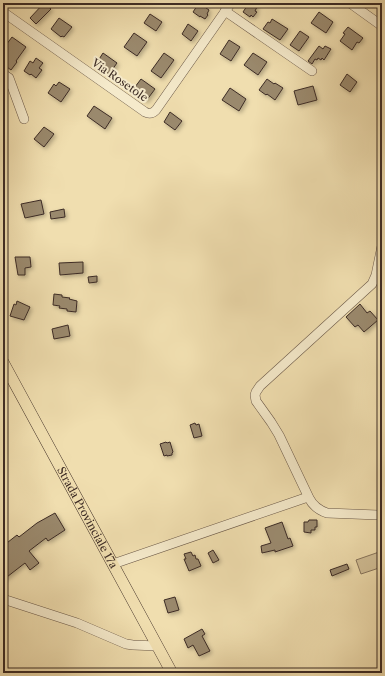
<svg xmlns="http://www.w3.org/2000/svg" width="385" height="676" font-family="'Libre Caslon Text',serif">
<defs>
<filter id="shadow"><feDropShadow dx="2" dy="2" stdDeviation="2" flood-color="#0004"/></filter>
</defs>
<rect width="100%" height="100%" fill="#f0deaf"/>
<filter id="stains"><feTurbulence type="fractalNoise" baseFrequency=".005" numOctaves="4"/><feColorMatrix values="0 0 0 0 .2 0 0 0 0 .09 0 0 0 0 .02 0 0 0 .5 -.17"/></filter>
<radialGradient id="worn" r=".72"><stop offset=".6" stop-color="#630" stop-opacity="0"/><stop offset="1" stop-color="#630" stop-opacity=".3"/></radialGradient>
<polygon fill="#d2c098" stroke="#88765e" points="382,551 382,567 361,574 356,560"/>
<g fill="#9a896d" stroke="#3d2c25" filter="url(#shadow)">
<polygon points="44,3 51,9 36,24 30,18"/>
<polygon points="199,3 209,10 207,14 208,15 205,19 200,16 200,17 193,12"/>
<polygon points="249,3 257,3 255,6 257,7 255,11 257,12 253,17 251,15 250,17 243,12"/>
<polygon points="319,12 333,22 326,33 311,23"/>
<polygon points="150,14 162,22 156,31 144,23"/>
<polygon points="59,18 72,27 64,37 62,36 61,37 51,29"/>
<polygon points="272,19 288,29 280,40 263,29 268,22 270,23"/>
<polygon points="188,24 198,31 191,41 182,34"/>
<polygon points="348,27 363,38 359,43 357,42 352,50 340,41 345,34 343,33"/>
<polygon points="300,31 309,37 299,51 290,45"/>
<polygon points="134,33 147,42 137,56 124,47"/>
<polygon points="12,37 26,47 16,61 17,62 11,70 3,64 3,49"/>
<polygon points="229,40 240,47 231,61 220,54"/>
<polygon points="319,46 323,49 325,46 331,49 324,60 322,58 321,60 318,58 317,60 315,59 312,64 308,61"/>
<polygon points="103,53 117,63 109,74 96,64"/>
<polygon points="164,53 174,60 161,78 151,71"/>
<polygon points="253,53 267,62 258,75 244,65"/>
<polygon points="36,58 43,63 39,68 42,70 36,78 31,74 30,75 24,71 30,61 33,63"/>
<polygon points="347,74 357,82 350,92 340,85"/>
<polygon points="141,79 155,89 146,101 132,91"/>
<polygon points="267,79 274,84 275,83 283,88 275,100 267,94 266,95 259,90"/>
<polygon points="59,82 70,89 61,102 48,93 54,84 56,86"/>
<polygon points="313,86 317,100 298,105 294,91"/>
<polygon points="230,88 246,99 239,111 222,100"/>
<polygon points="94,106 112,118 105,129 87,116"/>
<polygon points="170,112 182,121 175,130 164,122"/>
<polygon points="44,127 54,134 44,147 34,139"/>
<polygon points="41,200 44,214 25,218 21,204"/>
<polygon points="64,209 65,217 51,219 50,212"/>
<polygon points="15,257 30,257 31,267 25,268 25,275 18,275"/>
<polygon points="83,262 83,273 60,275 59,263"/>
<polygon points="97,276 97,282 89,283 88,277"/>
<polygon points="54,294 62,295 62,297 70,298 69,299 77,301 76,312 67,311 67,309 59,308 60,306 53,305"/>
<polygon points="17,301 30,307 24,320 10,316 14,304 16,305"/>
<polygon points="360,304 367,313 370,311 378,320 364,332 358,325 355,327 346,317"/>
<polygon points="68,325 70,336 54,339 52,329"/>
<polygon points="195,423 196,425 199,424 202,436 194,438 190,425"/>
<polygon points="166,442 167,443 170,442 173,452 172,453 172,455 167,456 167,455 164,456 160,444"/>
<polygon points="55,513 65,530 48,541 46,538 29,551 39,563 30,570 25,563 3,580 3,546 17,535 19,537 37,523"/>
<polygon points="309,520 317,520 317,527 315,527 315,530 311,530 311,533 304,532 304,522 308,522"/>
<polygon points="282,522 288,539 290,538 293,546 275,552 275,550 262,553 261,546 271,543 265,528"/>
<polygon points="213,550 219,560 213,563 208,553"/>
<polygon points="191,552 193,556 195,555 196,559 198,559 201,566 189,571 184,559 186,559 184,554"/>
<polygon points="347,564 349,569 332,576 330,570"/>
<polygon points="175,597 179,610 168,613 164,600"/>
<polygon points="202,629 205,634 202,636 210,651 199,656 193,645 188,648 184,639"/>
</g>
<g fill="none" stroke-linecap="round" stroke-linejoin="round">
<defs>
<g id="minor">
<polyline points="350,3 382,26"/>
<polyline points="225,11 312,71"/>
<path d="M3,12L145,112C149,114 152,114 156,110L231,3"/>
<polyline points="3,74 9,78 24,119"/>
<path d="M382,246L376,275L372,284L260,386L256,392L255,395L256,401L271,422L279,435L309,498C313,506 318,510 327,513L378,515L382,516"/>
<polyline points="113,564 308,497"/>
<polyline points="3,599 77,623 126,644 133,645 157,646"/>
</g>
<g id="major">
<path id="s1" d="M3,362L172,673"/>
</g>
</defs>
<use href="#minor" stroke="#6a5848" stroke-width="10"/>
<use href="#major" stroke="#3d2c25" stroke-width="12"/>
<use href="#minor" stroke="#f5eacb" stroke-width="9"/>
<use href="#major" stroke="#f0deaf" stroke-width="11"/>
</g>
<g text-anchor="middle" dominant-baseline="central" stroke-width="4" stroke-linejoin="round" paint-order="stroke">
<g font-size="11" fill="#3d2c25" stroke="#f5eacb">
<text transform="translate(120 80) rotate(35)">Via Rosetole</text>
<text stroke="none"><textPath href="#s1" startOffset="177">Strada Provinciale 17a</textPath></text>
</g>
</g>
<rect width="385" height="676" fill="none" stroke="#f0deaf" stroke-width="16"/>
<rect x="4" y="4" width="377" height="668" fill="none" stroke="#3d2c25" stroke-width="2"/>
<rect x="8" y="8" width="369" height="660" fill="none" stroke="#3d2c25"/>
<rect width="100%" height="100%" filter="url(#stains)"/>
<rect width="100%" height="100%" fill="url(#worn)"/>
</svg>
